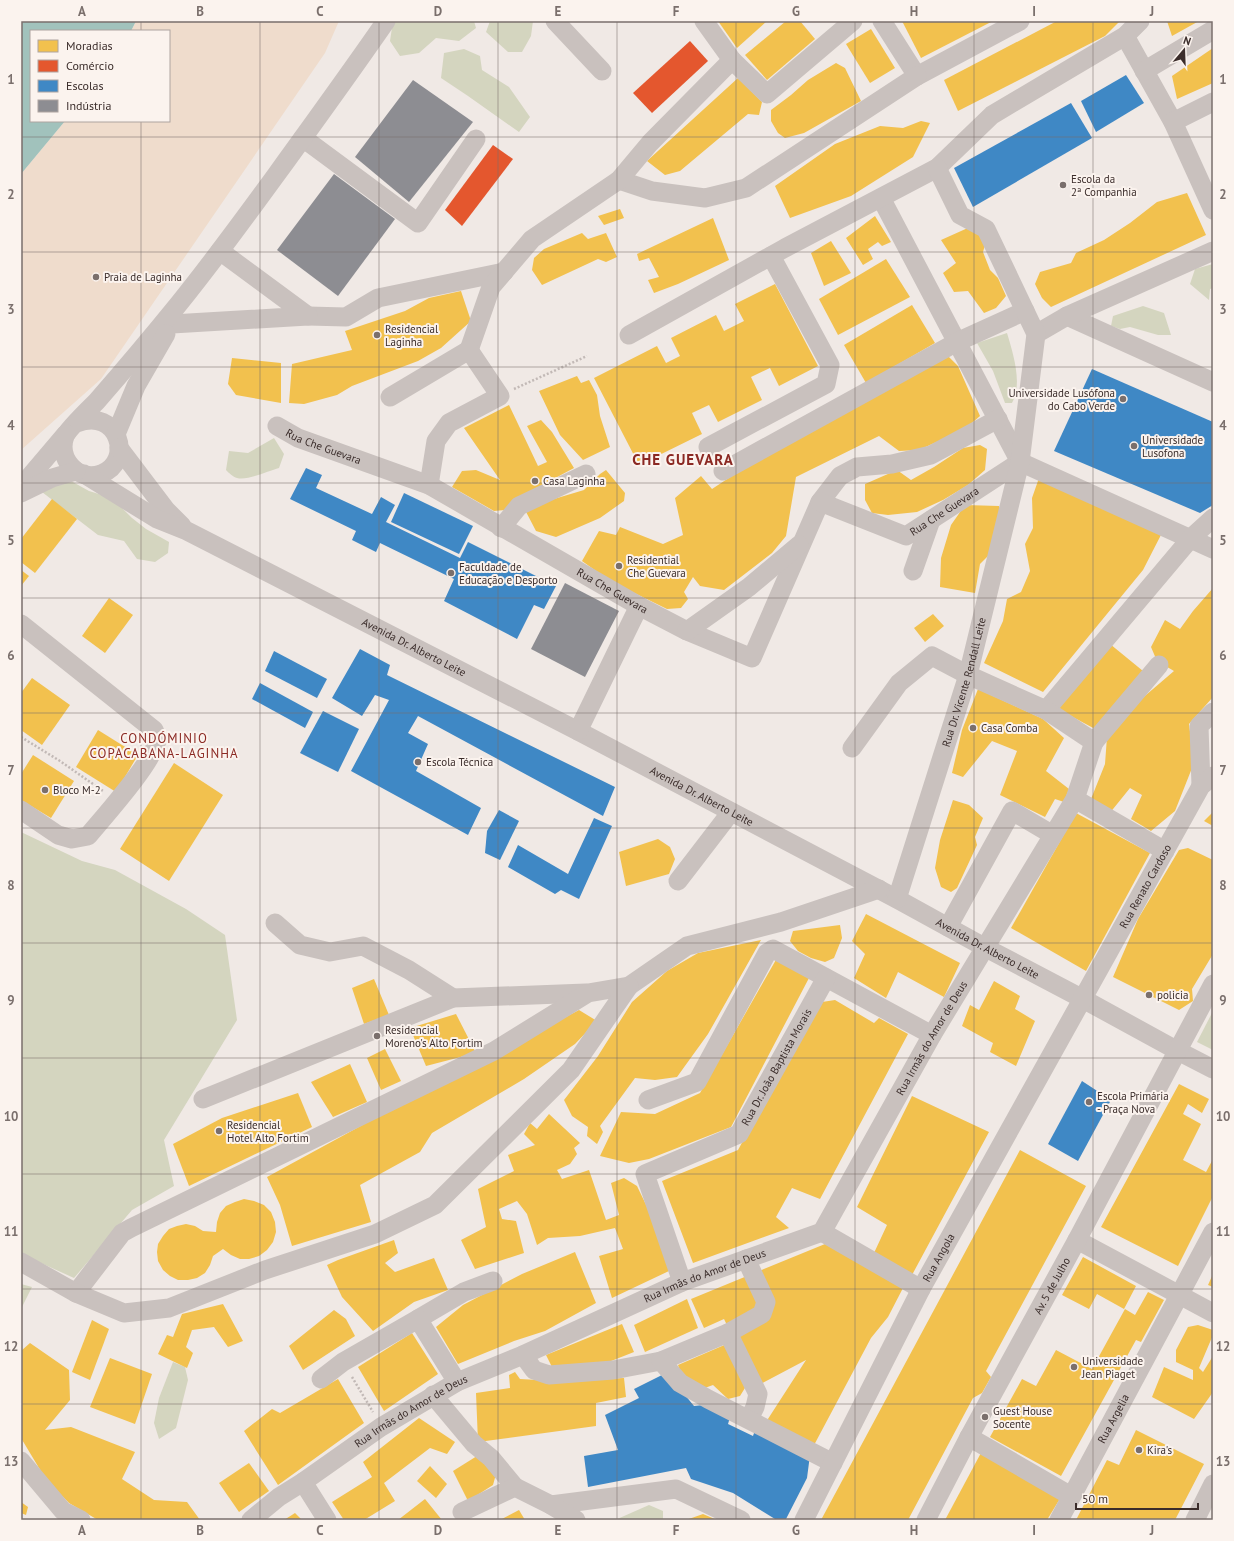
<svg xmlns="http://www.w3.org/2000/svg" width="1234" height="1541" font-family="'PT Sans',sans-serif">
<rect width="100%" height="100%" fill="#f0e9e5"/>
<g fill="#d4d5bf">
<polygon points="393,21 474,21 476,28 459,41 436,38 419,53 400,56 390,41"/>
<polygon points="490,21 533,21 531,36 522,52 508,52 486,32"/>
<polygon points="464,49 480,56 482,70 509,87 530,117 519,132 468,96 441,78 444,53"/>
<polygon points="1213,264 1213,288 1210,289 1209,300 1190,284 1195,269"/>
<polygon points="1143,306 1164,313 1171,335 1158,335 1130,327 1120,329 1111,326 1113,316"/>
<path d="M1007,333C1013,353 1023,384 1012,403H1005L993,371L977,343Z"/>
<path d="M274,438L284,454L279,468C268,471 247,481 237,478C233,477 229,473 226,470L229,451L248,453Z"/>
<polygon points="71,481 89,491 112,498 132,518 146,529 169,542 168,553 155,562 137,559 124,541 98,535 42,492 55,484"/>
<polygon points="21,832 82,861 115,870 186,909 225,935 237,1020 164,1140 174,1186 132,1210 74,1278 21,1254"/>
<polygon points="1213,1011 1213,1050 1197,1042"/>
<polygon points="21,1284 32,1287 21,1309"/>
<polygon points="173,1362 185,1367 188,1380 176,1428 159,1439 154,1423 159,1398"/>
<polygon points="649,1505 663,1511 663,1519 615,1520"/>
</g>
<polygon fill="#efdccc" points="136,21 339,21 325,53 101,379 21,450 21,174 65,121 169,121 169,31 131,31"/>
<polygon fill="#a1c2bc" points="21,21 136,21 131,31 31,31 31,121 65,121 21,174"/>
<g fill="#f2c14e">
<polygon points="718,21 767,21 737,48"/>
<polygon points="786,21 800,21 815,39 767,80 745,55"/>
<polygon points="902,21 993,21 921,58"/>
<polygon points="1057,21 1120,21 1105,36 958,111 944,80"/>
<polygon points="1167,21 1199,21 1172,36"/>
<polygon points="871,29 895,68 870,83 846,44"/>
<polygon points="1213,48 1213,83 1177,99 1172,76"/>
<polygon points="836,63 845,68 861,101 804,133 785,138 778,133 771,121 771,110 791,95 808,80"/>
<polygon points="738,78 762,102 759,115 748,114 680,171 665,175 647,161"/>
<polygon points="921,121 930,123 913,157 851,196 790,218 775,186 835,144 880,126 903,128"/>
<polygon points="1187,193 1206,235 1051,307 1042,298 1035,284 1040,272 1071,263 1076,253 1104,240 1130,223 1157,202"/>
<polygon points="620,209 624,218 604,225 598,216"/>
<polygon points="875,216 891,242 882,246 878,242 868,249 873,259 863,265 846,238"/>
<polygon points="713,218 729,260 678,284 654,293 648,280 659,277 649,258 639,261 637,254"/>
<polygon points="970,227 980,235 985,245 983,252 990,270 998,278 1006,296 996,308 984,313 968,291 954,292 943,273 956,263 941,240"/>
<polygon points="582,233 588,239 606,233 617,257 606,262 598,259 542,285 532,270 534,258 544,249"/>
<polygon points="831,241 851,273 824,286 811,253"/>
<polygon points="886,259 910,297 838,335 819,299"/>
<polygon points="775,284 818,366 779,386 770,368 751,377 762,400 718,422 709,405 692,413 702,434 639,465 594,378 657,346 666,363 680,356 671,338 716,315 724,331 744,321 735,304"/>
<polygon points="461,291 471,321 441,348 418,361 352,386 337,395 304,404 289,403 292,364 352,350 345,331 405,311 429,298"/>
<polygon points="912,305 935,343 866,383 844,345"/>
<polygon points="947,355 958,366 980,416 965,429 919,450 899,451 879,436 796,477 786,536 772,553 724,590 700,586 693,577 684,592 688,599 681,608 667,609 610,581 582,561 599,531 616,535 620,527 663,544 683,535 675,498 701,476 712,489 753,462"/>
<polygon points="232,358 281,363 281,403 236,395 228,384"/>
<polygon points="577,376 581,383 589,380 597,395 600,416 610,447 583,460 560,435 539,391"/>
<polygon points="509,405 538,466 547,462 527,426 541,420 552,432 574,468 518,498 505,510 494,511 452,487 462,471 476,470 500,480 464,428"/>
<polygon points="980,445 987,449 985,470 968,485 943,500 917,512 888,515 872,513 865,500 865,484 897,470 911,480 934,467 963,448"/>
<polygon points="606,470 625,493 624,501 600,518 556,537 536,531 524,508 584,490 600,474"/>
<polygon points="1039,478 1163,531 1143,570 1043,692 984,663 1003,621 1007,599 1021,592 1030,571 1025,544 1033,528 1032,498"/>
<polygon points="52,499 77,519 35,573 21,562 21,539"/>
<polygon points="965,505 999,506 1000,512 988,556 980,564 975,593 940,587 941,558 951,525"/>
<polygon points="21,570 29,576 21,586"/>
<polygon points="1213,588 1213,697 1189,724 1194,763 1175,811 1151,831 1131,819 1142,795 1130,788 1109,814 1091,799 1105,764 1107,737 1132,707 1174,671 1157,661 1151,647 1165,620 1180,629 1193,611"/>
<polygon points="109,598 133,615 105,653 82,636"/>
<polygon points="933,614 944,626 925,642 914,628"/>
<polygon points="1110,644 1143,671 1095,729 1058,709"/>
<polygon points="32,678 70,705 42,745 21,730 21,693"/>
<polygon points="978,689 1043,719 1064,738 1046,771 1069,789 1064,802 1055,799 1045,817 1000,795 1017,751 992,741 963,777 952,773 962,730"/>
<polygon points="98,730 138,755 116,792 76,767"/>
<polygon points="33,755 74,781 51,818 21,800 21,774"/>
<polygon points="174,763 223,795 169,881 120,849"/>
<polygon points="953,800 969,805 983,818 975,837 977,845 957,888 951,892 941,887 935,868 940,840"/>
<polygon points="1213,812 1213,826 1204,821"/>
<polygon points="1076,813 1150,853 1086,971 1011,928"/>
<polygon points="658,839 670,847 675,859 669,874 626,886 619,852"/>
<polygon points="1188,848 1213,860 1213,954 1192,989 1193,1001 1179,1010 1113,977 1138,919 1179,850"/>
<polygon points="866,914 960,963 944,997 898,972 886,998 854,978 865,954 852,941"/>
<polygon points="840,925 842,938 834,958 825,962 811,958 798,951 790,941 793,931"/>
<polygon points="761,940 708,1034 677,1077 655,1080 635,1078 600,1126 603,1132 597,1144 587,1136 588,1127 572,1116 564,1100 598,1056 632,1002 667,971 698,953"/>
<polygon points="777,958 809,978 731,1127 649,1159 629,1163 600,1156 621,1112 655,1114 700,1093"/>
<polygon points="374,979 389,1015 364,1024 352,988"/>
<polygon points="994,981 1020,996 1015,1009 1035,1021 1016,1066 990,1052 993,1043 962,1026 970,1005 979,1010"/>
<polygon points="835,1000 874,1023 879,1018 908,1034 820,1199 792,1188 776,1217 789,1228 693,1263 662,1181 738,1150 806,1026 822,1002"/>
<polygon points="579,1010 597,1021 575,1044 524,1079 432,1133 420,1152 360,1185 371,1222 292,1246 280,1205 267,1177 412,1098"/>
<polygon points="456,1014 476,1053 426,1066 410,1028"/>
<polygon points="385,1049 401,1081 381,1090 367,1058"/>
<polygon points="350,1064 367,1102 333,1117 311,1082"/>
<polygon points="1179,1084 1209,1099 1202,1113 1188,1104 1183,1114 1201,1124 1183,1160 1206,1172 1213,1159 1213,1196 1178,1266 1101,1227"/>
<polygon points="298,1093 312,1127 189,1186 173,1144 222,1118"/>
<polygon points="912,1096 989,1132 912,1275 874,1253 887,1225 857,1207"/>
<polygon points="549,1114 580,1143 574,1148 577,1154 570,1164 557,1170 562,1179 589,1170 606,1220 619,1215 611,1183 624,1178 637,1186 649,1211 669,1271 612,1298 599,1256 623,1249 615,1228 580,1236 548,1238 537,1245 527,1214 517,1201 499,1209 502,1219 516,1221 524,1253 475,1269 461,1240 486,1227 478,1189 514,1171 508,1155 535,1145 524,1134 530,1123 537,1129"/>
<polygon points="1020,1150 1086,1186 986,1371 991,1377 982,1393 973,1398 908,1520 821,1520"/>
<polygon points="244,1199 254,1201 264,1205 271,1212 275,1222 276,1232 273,1242 267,1250 259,1256 249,1259 240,1259 231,1255 223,1249 213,1256 210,1265 205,1273 197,1278 188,1280 178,1280 170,1276 163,1270 158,1261 157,1252 158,1244 163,1236 169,1229 177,1226 186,1224 195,1226 203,1231 216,1232 217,1222 220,1213 226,1206 235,1202"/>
<polygon points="394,1240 398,1253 385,1263 395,1272 434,1258 448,1290 414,1302 373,1331 342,1297 327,1265 338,1260"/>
<polygon points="825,1244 903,1288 888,1317 871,1338 813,1447 766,1422 806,1360 757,1386 724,1319 704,1328 691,1299"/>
<polygon points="575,1252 596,1303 545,1331 514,1341 458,1364 436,1327 463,1305 522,1274"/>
<polygon points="1083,1257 1136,1286 1124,1309 1097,1294 1089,1309 1062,1295"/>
<polygon points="1213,1274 1213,1287 1208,1285"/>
<polygon points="1148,1292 1164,1300 1141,1342 1136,1340 1061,1476 990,1437 1022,1379 1036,1386 1056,1350 1092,1369 1125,1309 1135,1315"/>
<polygon points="687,1299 698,1328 645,1352 634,1325"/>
<polygon points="223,1304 243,1341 228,1347 214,1327 192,1330 186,1347 193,1353 187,1368 158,1354 167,1335 173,1337 182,1314"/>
<polygon points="334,1310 346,1319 355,1336 303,1370 289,1346"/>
<polygon points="92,1320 109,1329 90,1380 72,1372"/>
<polygon points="622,1324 634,1352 601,1365 553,1369 546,1355"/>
<polygon points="1198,1325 1213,1330 1213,1335 1199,1368 1203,1372 1213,1356 1213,1392 1194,1419 1152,1397 1164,1367 1193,1380 1193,1370 1176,1362 1176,1350 1188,1327"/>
<polygon points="412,1333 438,1374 384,1411 358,1367"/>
<polygon points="30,1343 69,1370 70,1400 45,1430 71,1427 135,1452 122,1479 154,1500 187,1502 200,1520 98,1520 69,1503 45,1478 21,1438 21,1351"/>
<polygon points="729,1343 748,1383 740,1396 728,1399 713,1385 702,1389 682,1377 678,1365"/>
<polygon points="110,1358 152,1374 135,1424 90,1407"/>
<polygon points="515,1372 520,1379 556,1381 624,1378 626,1397 596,1403 596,1426 478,1442 476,1393 510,1388 509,1375"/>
<polygon points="338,1379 364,1423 278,1485 244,1431 272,1409 280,1413"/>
<polygon points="419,1418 455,1442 447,1454 430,1448 384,1483 395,1501 364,1520 344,1520 332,1502 372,1477 363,1462"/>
<polygon points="1136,1430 1204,1464 1175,1520 1076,1520 1107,1460 1119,1465"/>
<polygon points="982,1451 1061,1497 1047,1520 945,1520"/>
<polygon points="477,1456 496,1474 493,1485 468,1501 453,1471"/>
<polygon points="249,1463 269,1491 239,1512 219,1483"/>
<polygon points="430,1466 447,1484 436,1498 417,1481"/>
<polygon points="425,1499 442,1520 398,1520"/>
<polygon points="21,1502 28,1507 26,1515 21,1513"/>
<polygon points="519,1510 525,1520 500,1520"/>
<polygon points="295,1513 302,1520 284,1520"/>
<polygon points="703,1514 717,1520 686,1520"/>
</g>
<g fill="#e4572e">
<polygon points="690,41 708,61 652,113 633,93"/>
<polygon points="493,145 513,159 462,226 445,210"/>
</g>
<g fill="#3f88c5">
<polygon points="1126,75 1144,103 1096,132 1081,101"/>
<polygon points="1071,103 1092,138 973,207 954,168"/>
<polygon points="1092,369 1213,422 1213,505 1200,513 1054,451"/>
<polygon points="306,468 322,475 316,488 372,514 381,497 395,505 386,522 460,558 468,542 556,586 544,609 534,605 517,639 444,601 454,579 380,543 376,552 352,540 356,531 290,499"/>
<polygon points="404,493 473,526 459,554 391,522"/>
<polygon points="360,649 390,665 387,675 615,787 603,816 418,716 408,733 428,744 416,771 481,808 468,835 351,771 389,700 375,695 362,716 332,698"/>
<polygon points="274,651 327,679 317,698 265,671"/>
<polygon points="260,683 313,712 305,728 252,699"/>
<polygon points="323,711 359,729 338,772 300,753"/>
<polygon points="499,810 519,821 500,860 485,853 487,831"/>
<polygon points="594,818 612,826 579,899 561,890 555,894 508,867 518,845 568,874"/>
<polygon points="1082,1081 1111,1100 1078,1161 1048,1144"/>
<polygon points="664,1374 680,1389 694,1406 713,1404 731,1414 728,1424 753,1436 755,1430 810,1455 807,1478 786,1519 775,1519 733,1493 691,1479 686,1468 588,1487 584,1456 618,1450 605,1415 639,1398 634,1389"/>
</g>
<g fill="#8d8d92">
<polygon points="413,80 473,122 409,202 355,157"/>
<polygon points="334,174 395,219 338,296 277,250"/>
<polygon points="565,583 619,611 585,677 531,649"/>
</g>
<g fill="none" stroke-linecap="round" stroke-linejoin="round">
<g stroke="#c2b9b6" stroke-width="2.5" stroke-dasharray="2 2" stroke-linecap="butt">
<polyline points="514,389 587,356"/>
<polyline points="21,737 60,761 103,791"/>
<polyline points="352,1377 373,1412"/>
</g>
<g stroke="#c9c1be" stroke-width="19">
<polyline points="555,21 602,71"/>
<polyline points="882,21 917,76 1020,21"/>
<polyline points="1125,36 1173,122 1213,210"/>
<polyline points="732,60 767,94 853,21"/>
<polyline points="1144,71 1213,30"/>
<polyline points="1173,122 1213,102"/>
<polyline points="303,138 418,223 476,139"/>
<polyline points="619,180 652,191 705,198 746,188 917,76"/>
<polyline points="881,198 1020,462 1213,549"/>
<polyline points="308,316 346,317 378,298 504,272"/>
<polyline points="1067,316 1213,382"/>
<polyline points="172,324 308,316 220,251"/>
<polyline points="1036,334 1067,316 1213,251"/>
<polyline points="629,335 785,248 937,168 992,115 1125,36 1140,21"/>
<polyline points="469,350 491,287 532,239 619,180 650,143 732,60 704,21"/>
<polyline points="390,397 469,350 500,396 449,423 436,441 429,485"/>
<path d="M77,423C118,407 135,461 101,474C77,482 57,458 65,436C68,429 90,408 97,401C124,370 151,338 177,306C211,264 244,219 276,175C313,124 350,73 386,21"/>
<path id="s1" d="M277,426L298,438L429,485L639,606L687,631L752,658L820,502L840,476L857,467L892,464L931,455L998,419"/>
<polyline points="116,434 136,386 166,334"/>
<polyline points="708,447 826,384 830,365 771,256"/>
<polyline points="119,448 166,510 182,526"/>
<polyline points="723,471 957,342 1025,311"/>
<path id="s2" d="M84,474L157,519L187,531L578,731L897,899L986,948L1083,999L1178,1051L1213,1069"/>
<polyline points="21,487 66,434"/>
<polyline points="21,493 52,478 76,471"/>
<path id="s3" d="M820,502L906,536L1020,462"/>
<polyline points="501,528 519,506 586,474"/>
<polyline points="913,571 931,520"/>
<path d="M21,624L154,730C155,732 157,736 157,739C157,758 102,819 88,836L72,839L58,835L21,810"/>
<polyline points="687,631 749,587 799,545"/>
<polyline points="1046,710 1191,538 1213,518"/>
<polyline points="578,731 639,606"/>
<polyline points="1094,742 1159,665"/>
<polyline points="1201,786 1199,726 1213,712"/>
<polyline points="1075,799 1165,851"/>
<polyline points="678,881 731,812"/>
<path id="s4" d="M897,899L968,675L1020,462L1036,334L986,229L960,215L937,168"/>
<polyline points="275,923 300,945 330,952 363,946 409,970 453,998"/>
<polyline points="948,927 1012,811 1053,835"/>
<polyline points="203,1099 453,998 586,993"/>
<polyline points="648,1100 697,1082 767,953 773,949 932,1035"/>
<polyline points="822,1232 921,1289"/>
<polyline points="1077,1240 1213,1313"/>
<polyline points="21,1262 76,1293 122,1233 131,1228 494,1051 588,993 629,986 687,946 781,922 879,889"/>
<path id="s5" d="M682,1282L645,1174L739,1134L826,978"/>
<polyline points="76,1293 124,1313 169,1308 265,1270 375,1234 435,1205 571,1070 629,986"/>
<polyline points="418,1319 464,1292 493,1281"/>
<polyline points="728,1333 758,1394 755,1407 749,1419"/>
<polyline points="523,1355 534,1370 549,1375 613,1370 661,1361 728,1333 762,1314 766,1302 746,1259"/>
<polyline points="661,1361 680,1383 708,1399 833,1463"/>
<polyline points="321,1379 343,1362 418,1319 457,1382"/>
<polyline points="433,1395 474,1444 491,1458 515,1487"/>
<polyline points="969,1437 1071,1496"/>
<polyline points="21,1461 63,1511 81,1520"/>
<polyline points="303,1482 327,1520"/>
<polyline points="551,1505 676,1489 741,1520"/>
<polyline points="462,1512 515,1487 551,1505 576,1520"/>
<path id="s6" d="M251,1520L279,1497L303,1482L381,1427L457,1382L523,1355L682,1282L822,1232L932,1035L1075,799L1094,742L1046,710L968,675L932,656L899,683L852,748"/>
<path id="s7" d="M804,1520L921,1289L1201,786L1213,776"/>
<path id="s8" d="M926,1520L969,1437L1077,1240L1213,984"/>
<path id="s9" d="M1059,1520L1213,1232"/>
<polyline points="1195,1520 1213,1484"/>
</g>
</g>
<path fill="none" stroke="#7a6f6c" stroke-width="1" stroke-opacity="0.55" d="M141,21V31M260,21V1520M379,21V1520M498,21V1520M617,21V1520M736,21V1520M855,21V1520M974,21V1520M1093,21V1520M141,121V1520M21,137H1213M21,252H1213M21,367H1213M21,483H1213M21,598H1213M21,713H1213M21,828H1213M21,943H1213M21,1058H1213M21,1174H1213M21,1289H1213M21,1404H1213"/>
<g fill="#7a6f6c" stroke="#fbf3ee" stroke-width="1.5">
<circle cx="1063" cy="185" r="4"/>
<circle cx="96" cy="277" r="4"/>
<circle cx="377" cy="335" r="4"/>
<circle cx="1123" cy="399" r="4"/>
<circle cx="1134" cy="446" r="4"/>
<circle cx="535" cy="481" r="4"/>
<circle cx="619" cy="566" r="4"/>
<circle cx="451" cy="573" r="4"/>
<circle cx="973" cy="728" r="4"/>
<circle cx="418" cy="762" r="4"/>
<circle cx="45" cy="790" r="4"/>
<circle cx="1149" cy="995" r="4"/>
<circle cx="377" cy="1036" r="4"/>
<circle cx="1089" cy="1102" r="4"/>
<circle cx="219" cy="1131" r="4"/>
<circle cx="1074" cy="1367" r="4"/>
<circle cx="985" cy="1417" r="4"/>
<circle cx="1139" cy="1450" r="4"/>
</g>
<g text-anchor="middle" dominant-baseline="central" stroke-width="4" stroke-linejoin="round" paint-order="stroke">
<g font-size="11" fill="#3b2d2b" stroke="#fbf3ee" text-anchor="start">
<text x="1071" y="179">Escola da<tspan x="1071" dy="13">2ª Companhia</tspan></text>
<text x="104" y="277">Praia de Laginha</text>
<text x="385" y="329">Residencial<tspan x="385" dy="13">Laginha</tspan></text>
<text x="1115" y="393" text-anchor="end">Universidade Lusófona<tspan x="1115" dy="13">do Cabo Verde</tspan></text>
<text x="1142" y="440">Universidade<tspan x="1142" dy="13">Lusofona</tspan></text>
<text x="543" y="481">Casa Laginha</text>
<text x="627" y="560">Residential<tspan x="627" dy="13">Che Guevara</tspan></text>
<text x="459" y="567">Faculdade de<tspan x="459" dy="13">Educação e Desporto</tspan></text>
<text x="981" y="728">Casa Comba</text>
<text x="426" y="762">Escola Técnica</text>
<text x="53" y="790">Bloco M-2</text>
<text x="1157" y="995">policia</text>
<text x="385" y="1030">Residencial<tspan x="385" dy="13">Moreno's Alto Fortim</tspan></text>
<text x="1097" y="1096">Escola Primária<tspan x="1097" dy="13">- Praça Nova</tspan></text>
<text x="227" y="1125">Residencial<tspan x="227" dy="13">Hotel Alto Fortim</tspan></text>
<text x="1082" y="1361">Universidade<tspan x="1082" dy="13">Jean Piaget</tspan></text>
<text x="993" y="1411">Guest House<tspan x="993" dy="13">Socente</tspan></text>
<text x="1147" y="1450">Kira's</text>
</g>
<g font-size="11" fill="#3b2d2b" stroke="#fbf3ee">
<text stroke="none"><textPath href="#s1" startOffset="51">Rua Che Guevara</textPath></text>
<text stroke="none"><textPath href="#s3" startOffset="138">Rua Che Guevara</textPath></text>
<text stroke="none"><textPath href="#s1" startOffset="375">Rua Che Guevara</textPath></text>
<text stroke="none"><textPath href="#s2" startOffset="373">Avenida Dr. Alberto Leite</textPath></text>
<text stroke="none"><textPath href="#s4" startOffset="227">Rua Dr. Vicente Rendall Leite</textPath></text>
<text stroke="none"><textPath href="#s2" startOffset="697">Avenida Dr. Alberto Leite</textPath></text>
<text stroke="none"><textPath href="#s7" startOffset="720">Rua Renato Cardoso</textPath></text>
<text stroke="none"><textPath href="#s2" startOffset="1021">Avenida Dr. Alberto Leite</textPath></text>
<text stroke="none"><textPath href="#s6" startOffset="866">Rua Irmãs do Amor de Deus</textPath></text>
<text stroke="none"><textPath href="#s5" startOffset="293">Rua Dr. João Baptista Morais</textPath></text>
<text stroke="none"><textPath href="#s7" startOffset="295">Rua Angola</textPath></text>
<text stroke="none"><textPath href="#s6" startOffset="518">Rua Irmãs do Amor de Deus</textPath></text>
<text stroke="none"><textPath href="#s8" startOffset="266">Av. 5 de Julho</textPath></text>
<text stroke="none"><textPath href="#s6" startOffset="194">Rua Irmãs do Amor de Deus</textPath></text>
<text stroke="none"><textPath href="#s9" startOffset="115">Rua Argelia</textPath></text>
</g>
<g font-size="13" letter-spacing="1" fill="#8b2923" stroke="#fbf3ee">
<text x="164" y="738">CONDÓMINIO<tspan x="164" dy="15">COPACABANA-LAGINHA</tspan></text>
</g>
<g font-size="15" font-weight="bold" letter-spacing="1" fill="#8b2923" stroke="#fbf3ee">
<text x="683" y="459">CHE GUEVARA</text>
</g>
</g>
<rect width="1234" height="1541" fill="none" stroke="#fbf3ee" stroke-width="44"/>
<rect x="30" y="30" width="140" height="92" fill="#fbf3ee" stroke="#aea4a0"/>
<rect x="38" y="40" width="20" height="12" fill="#f2c14e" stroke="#aea4a0"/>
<text x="66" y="50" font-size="12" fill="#3b2d2b">Moradias</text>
<rect x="38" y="60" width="20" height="12" fill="#e4572e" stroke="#aea4a0"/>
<text x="66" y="70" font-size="12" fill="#3b2d2b">Comércio</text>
<rect x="38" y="80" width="20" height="12" fill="#3f88c5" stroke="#aea4a0"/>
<text x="66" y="90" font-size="12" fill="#3b2d2b">Escolas</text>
<rect x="38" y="100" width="20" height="12" fill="#8d8d92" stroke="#aea4a0"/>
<text x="66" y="110" font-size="12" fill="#3b2d2b">Indústria</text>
<g transform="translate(1184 50) rotate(19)" stroke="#fbf3ee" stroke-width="3" paint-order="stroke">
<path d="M0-3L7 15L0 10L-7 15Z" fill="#3b2d2b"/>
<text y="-6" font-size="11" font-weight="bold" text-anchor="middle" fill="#3b2d2b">N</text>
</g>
<path d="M1076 1503v6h122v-6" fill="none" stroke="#3b2d2b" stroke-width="2"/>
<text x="1082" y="1503" font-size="12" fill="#3b2d2b" stroke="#fbf3ee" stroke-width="3" paint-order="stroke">50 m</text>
<rect x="22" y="22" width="1190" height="1497" fill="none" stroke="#7a6f6c" stroke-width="1.5"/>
<g font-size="13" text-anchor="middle" font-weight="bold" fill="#7a6f6c">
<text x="82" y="16">A</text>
<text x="200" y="16">B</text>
<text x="320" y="16">C</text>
<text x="438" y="16">D</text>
<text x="558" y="16">E</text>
<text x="676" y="16">F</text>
<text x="796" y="16">G</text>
<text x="914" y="16">H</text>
<text x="1034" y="16">I</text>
<text x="1152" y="16">J</text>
<text x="11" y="84">1</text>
<text x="1223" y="84">1</text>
<text x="11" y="199">2</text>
<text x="1223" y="199">2</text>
<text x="11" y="314">3</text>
<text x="1223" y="314">3</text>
<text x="11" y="430">4</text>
<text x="1223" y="430">4</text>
<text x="11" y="545">5</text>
<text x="1223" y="545">5</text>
<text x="11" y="660">6</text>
<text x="1223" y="660">6</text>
<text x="11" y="775">7</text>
<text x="1223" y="775">7</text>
<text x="11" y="890">8</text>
<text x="1223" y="890">8</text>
<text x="11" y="1005">9</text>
<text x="1223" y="1005">9</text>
<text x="11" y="1121">10</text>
<text x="1223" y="1121">10</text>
<text x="11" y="1236">11</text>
<text x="1223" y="1236">11</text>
<text x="11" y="1351">12</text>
<text x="1223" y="1351">12</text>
<text x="11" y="1466">13</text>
<text x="1223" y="1466">13</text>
<text x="82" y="1535">A</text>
<text x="200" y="1535">B</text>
<text x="320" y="1535">C</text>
<text x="438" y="1535">D</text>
<text x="558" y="1535">E</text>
<text x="676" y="1535">F</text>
<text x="796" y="1535">G</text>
<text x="914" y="1535">H</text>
<text x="1034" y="1535">I</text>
<text x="1152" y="1535">J</text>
</g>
</svg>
